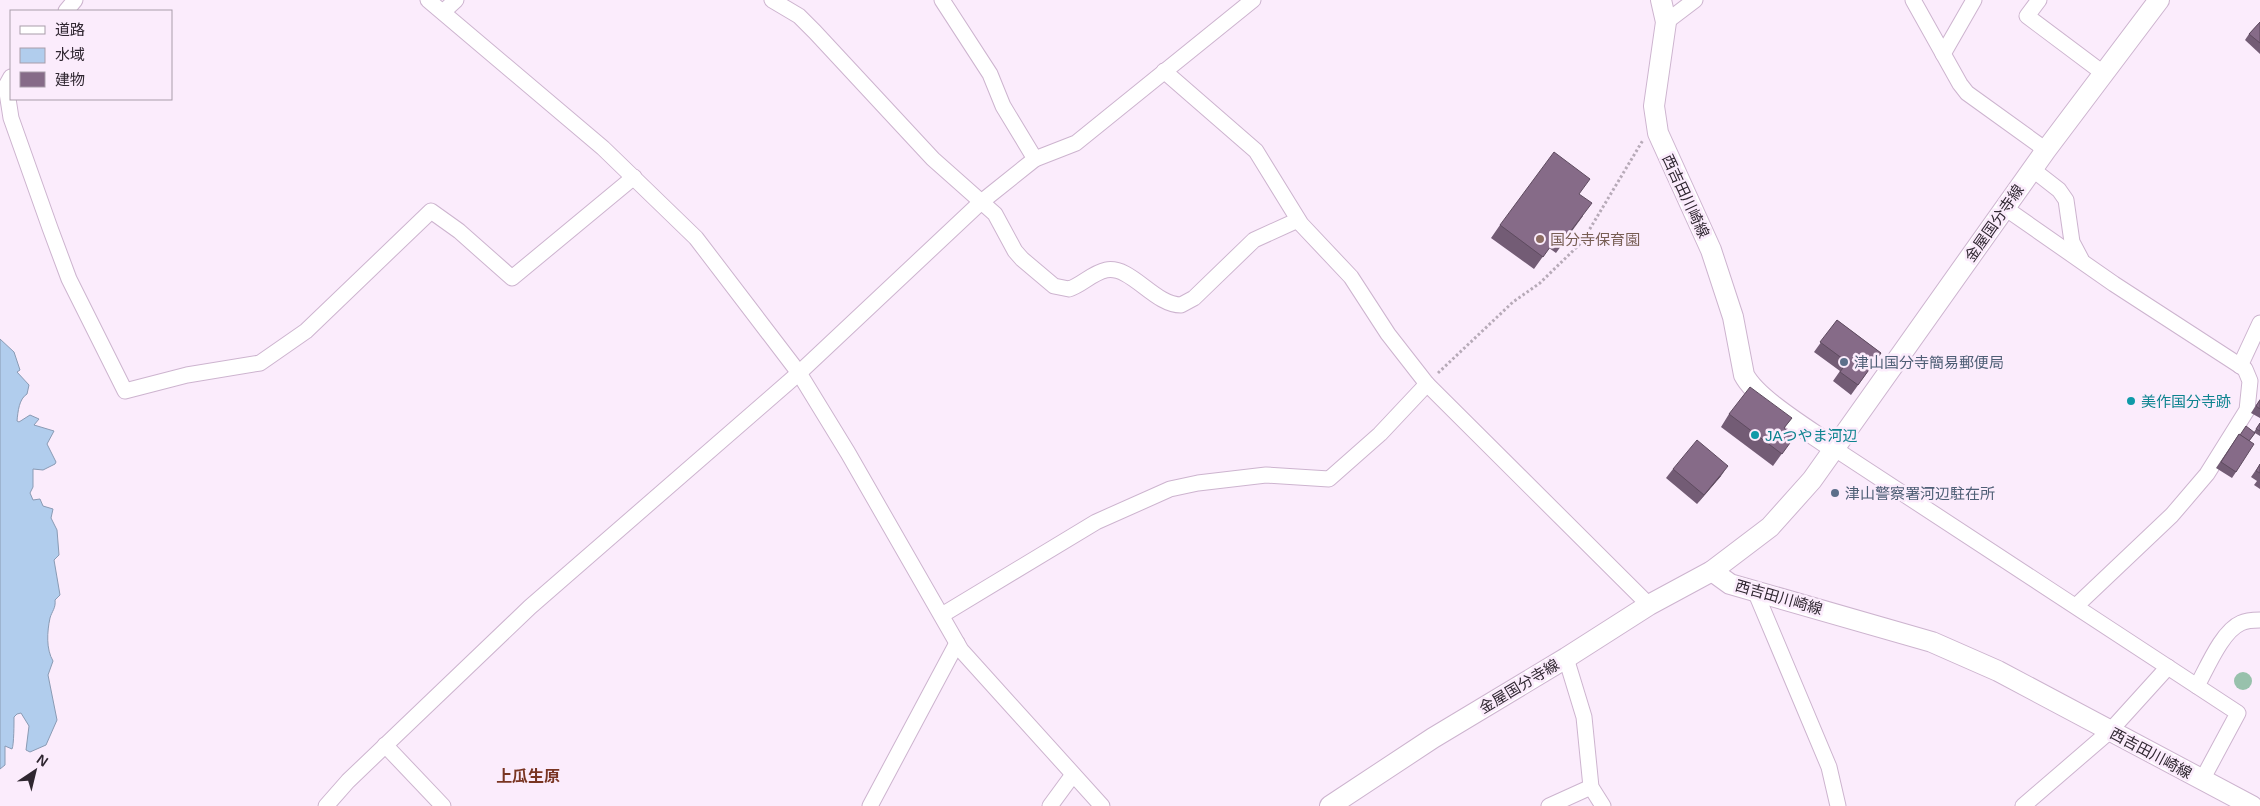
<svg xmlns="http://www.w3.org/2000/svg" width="2260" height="806" font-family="Helvetica,'Noto Sans JP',sans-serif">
<rect width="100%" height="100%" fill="#fbecfc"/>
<circle fill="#98c1ac" cx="2243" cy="681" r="9"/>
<path fill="#b1cded" stroke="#8a9bb4" d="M0,339L14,352L20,370L17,372L29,385L27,394C19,399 18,411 17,421L19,422L30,415L39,419L34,425L54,431L47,444L56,462L55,464L43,470L33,469V487L30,493L33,500L40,499L43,506L53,509L51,518L57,530L59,555L54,560L60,595L55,600C56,608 52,611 50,618C47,632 46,649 53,661L48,675L57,720L46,745L30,752L26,750L29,726L21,713L17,714L14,717C14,723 14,745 12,749L5,746V765L0,769Z"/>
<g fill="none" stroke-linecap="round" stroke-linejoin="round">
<defs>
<g id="street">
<polyline points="428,0 603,148 696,238 799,373 848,453 961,650 1102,806"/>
<path d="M772,0L799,16L815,32L933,159L995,214L1015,251L1022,259L1054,286L1069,289C1082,285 1092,273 1106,270C1131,265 1154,305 1181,305L1194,298L1254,240L1298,220"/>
<polyline points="942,0 990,74 1003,106 1035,159"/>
<polyline points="1913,0 1960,84 1967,93 2046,150"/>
<polyline points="2039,0 2027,16 2103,73"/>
<polyline points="66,11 75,0"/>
<polyline points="443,12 456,0"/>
<polyline points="1666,22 1695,0"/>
<polyline points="1943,54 1974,0"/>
<polyline points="1164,71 1256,151 1301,224 1351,277 1388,334 1427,384 1649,605"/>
<polyline points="11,77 6,86 11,118 50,228 69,279 125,391 187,375 260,363 306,331 431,211 459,231 512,278 634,177"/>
<polyline points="2032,169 2059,190 2066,200 2072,242 2081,259"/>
<polyline points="2005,208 2114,284 2245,369 2250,381 2247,410 2207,474 2172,515 2076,606"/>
<polyline points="2240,366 2260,323"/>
<polyline points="1835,449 2238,713 2202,780"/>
<polyline points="1755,591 1829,767 1838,806"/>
<polyline points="942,615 1096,522 1170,489 1198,483 1266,475 1329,479 1380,434 1427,384"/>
<polyline points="1566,658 1584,717 1591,787 1603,806"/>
<path d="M2197,686C2207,668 2222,631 2241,623C2247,620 2254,620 2260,620"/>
<polyline points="385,745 443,806"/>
<polyline points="326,806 348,781 530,607 799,373 980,203 1035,159 1076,143 1253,0"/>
<polyline points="870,806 957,643"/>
<polyline points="1050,806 1072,776"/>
<polyline points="1549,806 1591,787"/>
<polyline points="2023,806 2110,731 2168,667"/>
</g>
<g id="secondary">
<path d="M1661,0L1666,22L1654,106L1658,133L1711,250L1733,317L1744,375C1757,400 1810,431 1835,449"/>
<polyline points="1712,571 1730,584 1932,642 1998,671 2252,806"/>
<polyline points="1330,806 1433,738 1566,658 1649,605 1712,571 1770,527 1812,480 2046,150 2159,0"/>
</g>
</defs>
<use href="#street" stroke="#cdb4cf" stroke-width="17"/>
<use href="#secondary" stroke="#cdb4cf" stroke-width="22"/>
<polyline stroke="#b7aab8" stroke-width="3" stroke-dasharray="2.5 2.5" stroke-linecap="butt" points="1438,373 1513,302 1540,283 1582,242 1643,140"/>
<use href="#street" stroke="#fff" stroke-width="15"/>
<use href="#secondary" stroke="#fff" stroke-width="20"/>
</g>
<g fill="#735c75">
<polygon points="2260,22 2260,54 2245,40 2249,34"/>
<polygon points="1579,194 1583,216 1556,253 1549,248 1534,269 1491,238 1500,225"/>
<polygon points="1837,320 1881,353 1851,395 1833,381 1840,371 1814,352"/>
<polygon points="2260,399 2260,418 2251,413"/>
<polygon points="1729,414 1792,418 1784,428 1786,448 1773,466 1721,427"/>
<polygon points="2260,423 2260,436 2255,433 2249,441 2236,472 2232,478 2216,468 2239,434 2240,435 2254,432"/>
<polygon points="2260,464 2260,489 2254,485 2257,481 2251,477"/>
<polygon points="1673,469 1721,476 1697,504 1666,478"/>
</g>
<polygon fill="#5e4b5f" points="1728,466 1721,476 1697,504 1704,495"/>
<g fill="#866b88" stroke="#5e4b5f">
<polygon points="2260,22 2260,43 2249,34"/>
<polygon points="1554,152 1590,179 1579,194 1592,203 1564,240 1558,236 1543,257 1500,225"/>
<polygon points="1837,320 1881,353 1858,385 1840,372 1847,362 1820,342"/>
<polygon points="1750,387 1792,418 1784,428 1795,436 1782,454 1729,414"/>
<polygon points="2260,400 2260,409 2256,406"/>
<polygon points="2260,423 2260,431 2256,429"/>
<polygon points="2246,426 2255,433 2249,441 2240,435"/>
<polygon points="2239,434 2254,444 2236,472 2221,462"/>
<polygon points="1697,440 1728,466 1704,495 1673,469"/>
<polygon points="2260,464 2260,473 2256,471"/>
</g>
<circle fill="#8d6e63" stroke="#fbecfc" stroke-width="2" cx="1540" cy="239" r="5"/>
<g fill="#5c6f8a" stroke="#fbecfc" stroke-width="2">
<circle cx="1844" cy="362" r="5"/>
<circle cx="1835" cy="493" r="5"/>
</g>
<g fill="#0f9aa8" stroke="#fbecfc" stroke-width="2">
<circle cx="2131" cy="401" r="5"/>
<circle cx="1755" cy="435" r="5"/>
</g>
<g text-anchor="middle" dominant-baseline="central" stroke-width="5" stroke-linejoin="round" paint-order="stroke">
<g font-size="15" fill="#2f2630" stroke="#fbecfc">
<text transform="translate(1686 196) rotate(65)">西吉田川崎線</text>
<text transform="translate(1994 223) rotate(-55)">金屋国分寺線</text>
<text transform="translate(1779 597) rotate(16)">西吉田川崎線</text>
<text transform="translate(1519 686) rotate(-31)">金屋国分寺線</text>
<text transform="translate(2151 753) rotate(28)">西吉田川崎線</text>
</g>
<g font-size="15" fill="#785e54" stroke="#fbecfc" text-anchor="start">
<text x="1550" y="239">国分寺保育園</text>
</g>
<g font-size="15" fill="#4e5e75" stroke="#fbecfc" text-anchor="start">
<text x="1854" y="362">津山国分寺簡易郵便局</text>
<text x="1845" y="493">津山警察署河辺駐在所</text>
</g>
<g font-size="15" fill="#0d838f" stroke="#fbecfc" text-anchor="start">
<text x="2141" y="401">美作国分寺跡</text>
<text x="1765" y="435">JAつやま河辺</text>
</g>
<g font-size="16" font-weight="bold" fill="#793522" stroke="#fbecfc">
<text x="528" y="776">上瓜生原</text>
</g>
</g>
<rect x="10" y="10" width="162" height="90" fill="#fbecfc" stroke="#a99daa"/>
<rect x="20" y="26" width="25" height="8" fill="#ffffff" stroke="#a99daa"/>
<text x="55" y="35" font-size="15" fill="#2f2630">道路</text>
<rect x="20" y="48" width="25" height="15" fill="#b1cded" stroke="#a99daa"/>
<text x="55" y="60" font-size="15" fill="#2f2630">水域</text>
<rect x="20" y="72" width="25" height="15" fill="#866b88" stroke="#a99daa"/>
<text x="55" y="85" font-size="15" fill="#2f2630">建物</text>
<g transform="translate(35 771) rotate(35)" stroke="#fbecfc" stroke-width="4" paint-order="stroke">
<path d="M0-4L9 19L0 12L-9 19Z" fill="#2f2630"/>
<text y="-8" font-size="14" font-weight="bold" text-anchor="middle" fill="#2f2630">N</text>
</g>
</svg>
